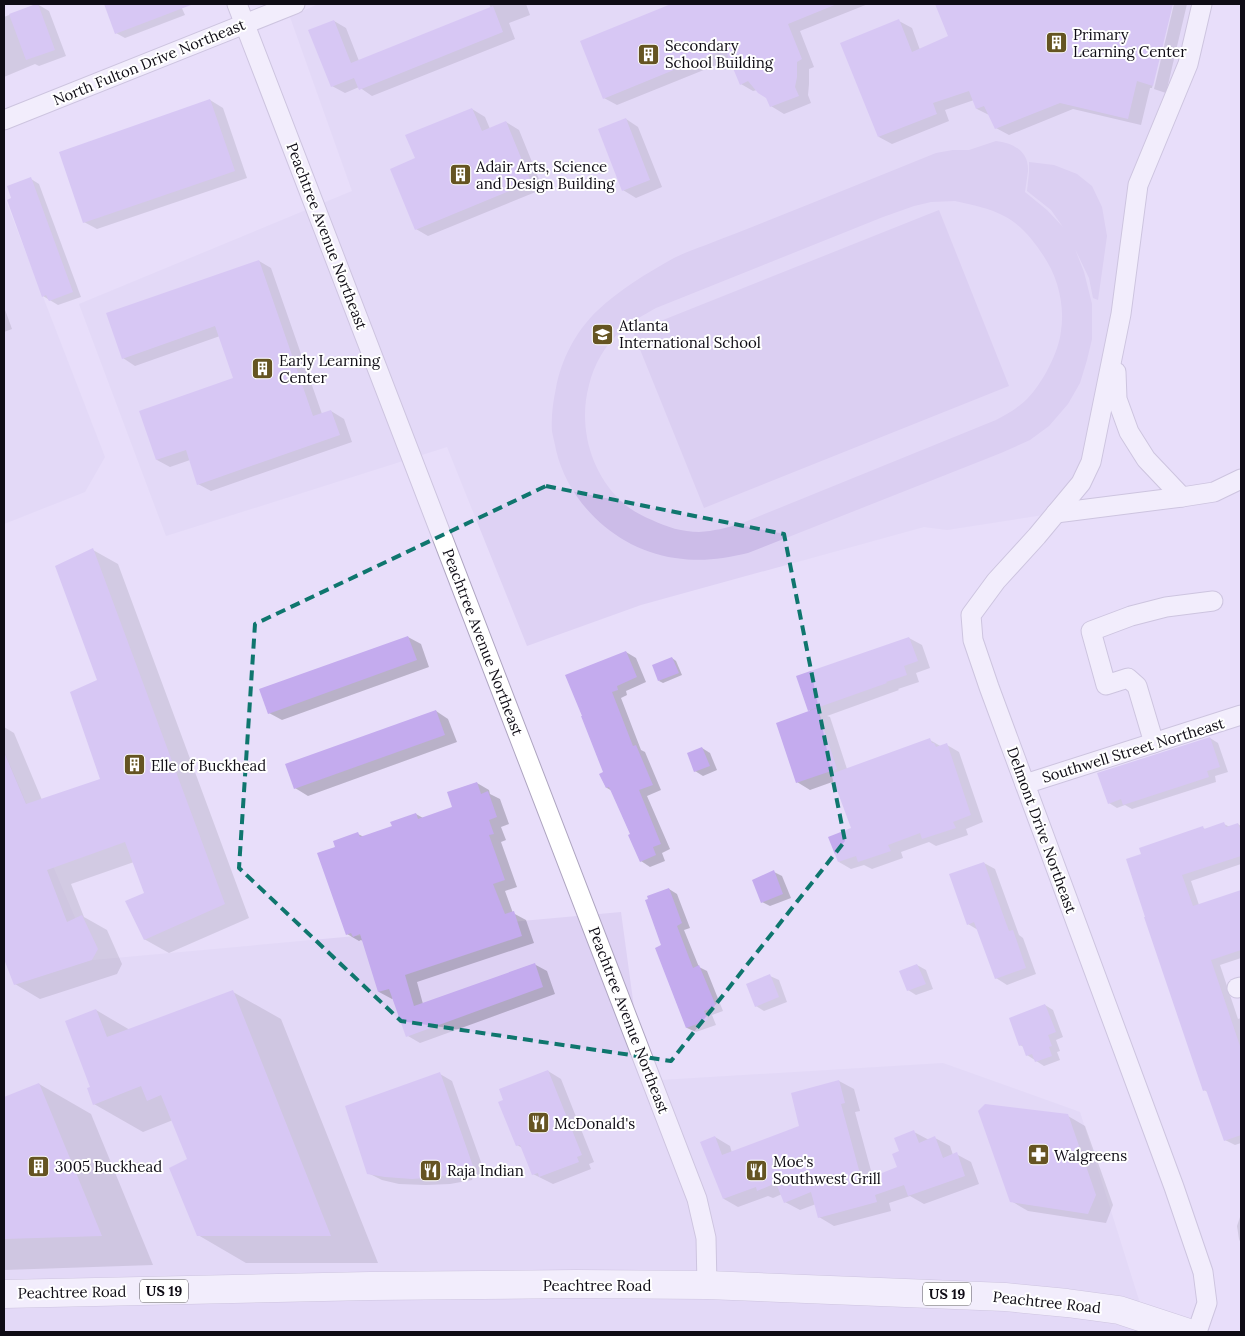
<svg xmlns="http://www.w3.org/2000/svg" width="1245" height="1336" font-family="Lora,serif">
<rect width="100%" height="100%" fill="#e8defa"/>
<g fill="#ded2f4">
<polygon points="318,4 1202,4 1138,185 1091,462 1056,513 947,530 924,527 641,605 527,646 447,447 166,536 79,304 352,191 290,17"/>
<polygon points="4,196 105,457 85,492 4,524"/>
<polygon points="4,751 93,960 621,912 644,1081 943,1063 1080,1112 1149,1332 4,1332"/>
</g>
<g fill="#ccbce8" fill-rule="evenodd">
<path d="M996,141C1013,143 1029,151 1028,171C1027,178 1026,185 1025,192L1047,210L1063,227L1051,210L1027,191L1029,172V162L1054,165L1077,174L1092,186L1102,207L1107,236L1098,300L1093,298L1089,278L1075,249L1084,272L1092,304V339L1087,360L1080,383L1068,404L1049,426L1030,440L1001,453L748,553C722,559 702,562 675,558C618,550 569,505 556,450C555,444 553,437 552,431C551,417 553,402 556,388C561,360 576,331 597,311C619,290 647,273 674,258C684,253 695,249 706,245C726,237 747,229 767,221C824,198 880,176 936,153L953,150H969ZM955,201C973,205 990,208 1006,217C1021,225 1034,241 1043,255C1058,277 1065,305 1061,331C1059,352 1042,384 1027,399C1018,408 1007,414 996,420L740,524C726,528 714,531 699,532C683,532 666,527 652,520C640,515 629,509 620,500C590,471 578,425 589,385C594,364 605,345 621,331C631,321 644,315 656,308L883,217L914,206L931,202Z"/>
<polygon points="939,210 1009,386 704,508 633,332"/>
</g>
<g fill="#0003">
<polygon points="37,4 49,11 66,56 39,66 35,64 4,77 4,17"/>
<polygon points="110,4 180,4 185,15 125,38 116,33 106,5"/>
<polygon points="489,4 526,4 530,15 509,23 515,39 372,96 359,87 345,93 332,86 334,21 346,28 359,61 491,8"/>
<polygon points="675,4 868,4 800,31 814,67 809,69 809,84 808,95 811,103 784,114 771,106 767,97 757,90 753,91 741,84 731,59 617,105 604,98 582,42"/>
<polygon points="936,4 1171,4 1152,88 1150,88 1141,125 1073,109 1009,135 996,128 991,116 977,109 974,100 945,110 949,121 892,144 879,137 899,21 912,28 920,50 949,37"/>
<polygon points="1174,4 1187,4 1166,93 1154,89"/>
<polygon points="210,100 223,108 247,178 97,229 84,222"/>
<polygon points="472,109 485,117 490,129 506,122 519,130 543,189 428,236 416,229 417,159"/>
<polygon points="626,119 638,127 662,187 636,198 623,190"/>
<polygon points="31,179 39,184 81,297 58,305 43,296 13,199"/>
<polygon points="259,261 271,268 322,414 331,411 344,419 352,442 211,491 198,484 190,460 170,467 157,460 141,412 235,379 220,336 135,366 123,358"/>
<polygon points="4,307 12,329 4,332"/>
<polygon points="93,550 118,564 249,918 169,953 144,939 146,894 134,862 71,884 84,917 107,930 122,964 117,974 40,999 15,984 4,955 4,727 14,733 42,800 102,780"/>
<polygon points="408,637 421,644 429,667 282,720 269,713"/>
<polygon points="909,638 922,645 930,668 916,673 919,682 898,689 899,690 827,716 830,717 847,769 930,740 942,747 947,745 959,752 983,822 966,829 968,835 936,846 929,842 901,852 903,858 872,869 864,865 851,869 839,862 853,829 835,781 810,790 797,782 812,712 809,710"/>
<polygon points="626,652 636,658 646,682 626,691 627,695 621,698 641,750 645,752 661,790 647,796 670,849 662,853 665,861 650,867 641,861 631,835 612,791 607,788 605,773 583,717"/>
<polygon points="672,658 676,661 682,675 663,683 659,681"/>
<polygon points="436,711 448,719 457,742 308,796 295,788"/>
<polygon points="1210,738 1218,743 1228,772 1215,776 1216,782 1132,809 1125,805 1117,808 1109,803"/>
<polygon points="702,748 710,753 717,770 703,776 695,771"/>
<polygon points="477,783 489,790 490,794 500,799 509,824 501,827 506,840 501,842 517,887 505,891 513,913 526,920 534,943 417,982 423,1004 534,964 547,971 555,994 420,1043 408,1036 394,998 392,999 379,992 364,942 361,940 359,941 347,934 336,847 358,834 364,837 393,827 416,814 423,818 453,808"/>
<polygon points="1224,824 1230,827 1238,824 1241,826 1241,864 1191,881 1199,905 1241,891 1241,958 1220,965 1238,1019 1241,1018 1241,1143 1235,1145 1225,1140 1208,1092 1204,1090 1146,918 1203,828 1207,830"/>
<polygon points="984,863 995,869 1019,935 1023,938 1036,974 1007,985 996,978 978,930 968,924"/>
<polygon points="774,872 782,876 791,898 770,906 762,902"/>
<polygon points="669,889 677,894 690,928 684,930 699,967 707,971 723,1011 712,1015 716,1025 696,1032 687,1028 657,949 663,946"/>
<polygon points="917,965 926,970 933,989 916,995 908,990"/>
<polygon points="770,976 779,980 787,1002 764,1011 756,1006"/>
<polygon points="233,992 281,1019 378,1263 246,1263 198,1235 189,1160 173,1120 143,1132 94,1104 92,1087 96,1010 130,1030"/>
<polygon points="1045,1005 1053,1010 1063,1037 1056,1040 1060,1051 1057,1052 1060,1060 1044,1066 1027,1055 1024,1047 1020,1045"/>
<polygon points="548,1071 561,1079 594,1162 589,1164 591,1169 553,1184 533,1174 524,1149 517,1145"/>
<polygon points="440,1074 452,1081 486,1176 473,1175 472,1180 450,1184 426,1185 399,1184 382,1180 368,1173"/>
<polygon points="839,1081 854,1089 860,1111 855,1112 873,1178 898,1168 901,1152 914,1132 929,1140 935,1138 950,1146 953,1155 956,1154 971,1162 979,1184 924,1204 910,1196 889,1203 891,1211 834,1226 819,1217 816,1204 800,1210 785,1202 782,1194 773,1198 768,1196 738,1207 724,1199 715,1137 730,1146 732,1153 801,1126"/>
<polygon points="39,1084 91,1114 153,1265 4,1270 4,1098"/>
<polygon points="1068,1116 1085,1126 1113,1205 1106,1223 1028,1211 1011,1201"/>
<polygon points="1241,1214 1241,1244 1239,1239 1237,1226"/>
</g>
<g fill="#c4abee">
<polygon points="36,4 38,4 55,50 26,60 9,14"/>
<polygon points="104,4 191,4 191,5 115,34"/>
<polygon points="671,4 837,4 788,24 802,59 797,62 797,77 795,87 799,96 770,107 766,98 758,93 748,81 740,85 725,49 603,99 580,41"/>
<polygon points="935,4 1173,4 1153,86 1137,81 1128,119 1060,103 995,129 984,106 976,109 969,91 933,103 937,114 878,137 840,43 899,19 912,52 948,36"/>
<polygon points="493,6 503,32 359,90 354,78 331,87 308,30 334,20 351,63"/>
<polygon points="210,99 235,171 83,223 59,152"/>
<polygon points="472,108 482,131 506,121 531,182 415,230 390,169 415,158 405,135"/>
<polygon points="626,118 650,180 622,191 598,129"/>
<polygon points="31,177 73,292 49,301 46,295 42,297 7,200 11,198 7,186"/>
<polygon points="259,260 313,416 331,410 340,435 197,485 186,450 156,460 139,411 233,378 215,326 122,359 106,313"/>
<polygon points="93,548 225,904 144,940 125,901 144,893 125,842 47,870 67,922 82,915 98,949 92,960 14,985 4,959 4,752 26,804 100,779 70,692 97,680 55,566"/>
<polygon points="408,636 417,660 268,714 259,689"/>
<polygon points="909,637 918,661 904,666 907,675 886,682 887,683 808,711 796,676"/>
<polygon points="626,651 637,677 617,686 618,690 612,692 633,746 636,745 653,785 639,790 661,844 653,847 656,855 640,862 628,835 630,834 609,787 606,788 599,774 603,772 581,716 582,716 565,675"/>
<polygon points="672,657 679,673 658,681 652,665"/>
<polygon points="817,708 837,769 796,783 776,723"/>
<polygon points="436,710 445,735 294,789 285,764"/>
<polygon points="1210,737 1220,767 1207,771 1209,777 1123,805 1121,799 1108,804 1097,773"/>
<polygon points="930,738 932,743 934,743 936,747 947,743 971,815 953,822 956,828 922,839 920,833 888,845 891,851 858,862 856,856 838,862 828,837 851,828 831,774"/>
<polygon points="702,747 710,766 694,772 687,753"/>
<polygon points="477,782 481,794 488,791 497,817 489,820 494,834 489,835 505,880 493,884 505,914 514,911 522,936 405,975 414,1006 535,963 543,987 406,1037 389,989 378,992 360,934 353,937 351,933 346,935 317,853 335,847 333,841 358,832 360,837 392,826 390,822 416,813 418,819 452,807 447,792"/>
<polygon points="1224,822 1226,827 1238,823 1241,832 1241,856 1182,875 1193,906 1241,890 1241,950 1211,960 1241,1049 1241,1135 1224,1141 1206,1090 1203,1091 1144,917 1145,917 1126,859 1141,854 1139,848 1203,826 1204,829"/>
<polygon points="984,862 1006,923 1009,931 1013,930 1026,968 995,979 974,922 967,925 949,874"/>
<polygon points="774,870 783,894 761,903 752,880"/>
<polygon points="669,888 682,923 677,926 693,968 699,965 716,1006 704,1011 708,1020 686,1028 655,948 661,945 645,900 648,899 647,896"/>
<polygon points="917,964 926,984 907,991 899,971"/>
<polygon points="770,974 779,997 755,1007 746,984"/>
<polygon points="233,990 331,1236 197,1236 169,1168 187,1159 161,1095 147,1101 141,1086 93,1105 87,1088 90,1087 65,1021 96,1009 107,1037"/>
<polygon points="1045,1004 1056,1032 1048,1035 1052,1046 1049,1047 1052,1056 1035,1062 1032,1054 1026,1056 1022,1045 1019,1046 1009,1018"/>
<polygon points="548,1070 582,1155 577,1157 579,1162 539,1177 538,1173 532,1175 520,1145 516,1146 498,1102 503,1100 499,1089"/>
<polygon points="440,1072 474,1169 460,1169 459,1173 437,1177 412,1179 385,1177 367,1174 345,1106"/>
<polygon points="839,1080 845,1103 841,1104 862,1181 897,1167 892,1154 899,1151 894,1138 914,1130 919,1143 935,1136 943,1158 957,1152 965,1176 908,1196 904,1185 875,1195 877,1202 818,1218 811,1192 784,1203 776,1183 757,1191 756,1187 723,1199 700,1142 715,1136 722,1155 799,1126 791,1093"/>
<polygon points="39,1083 102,1236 4,1239 4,1097"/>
<polygon points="985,1104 1068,1114 1096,1195 1088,1214 1010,1202 978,1111"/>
</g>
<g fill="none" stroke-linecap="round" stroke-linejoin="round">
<defs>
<g id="street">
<polyline points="237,4 697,1199 706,1238 707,1285"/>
<polyline points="4,120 295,4"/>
<polyline points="1116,372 1117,399 1129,432 1146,459 1182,497"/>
<polyline points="1056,513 1182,497 1214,492 1241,479"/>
<polyline points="1154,743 1137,686 1128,678 1106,685 1091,631 1131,616 1166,607 1213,601"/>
<polyline points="1025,784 1241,715"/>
<polyline points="1237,988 1241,987"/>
<polyline points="1197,1332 1207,1303 1203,1272 1174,1187 989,687 973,640 971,615 996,581 1037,536 1081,483 1091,462 1121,314 1138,185 1188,64 1202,4"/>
</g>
<polyline id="highway" points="4,1294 370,1286 576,1284 707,1285 1005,1297 1067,1303 1119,1310 1186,1332"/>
</defs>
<use href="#street" stroke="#aea5c0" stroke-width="21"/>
<use href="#highway" stroke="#aea5c0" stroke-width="29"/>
<use href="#street" stroke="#fff" stroke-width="19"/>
<use href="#highway" stroke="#fff" stroke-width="28"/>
</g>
<path d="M0 0H1245V1336H0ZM546,486L784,534L845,841L671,1061L401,1021L239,868L255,624Z" fill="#e8defa" fill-opacity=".55" fill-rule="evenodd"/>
<path fill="none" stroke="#0f766e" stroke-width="4" stroke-dasharray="10 6" stroke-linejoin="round" d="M546,486L784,534L845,841L671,1061L401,1021L239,868L255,624Z"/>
<defs>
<symbol id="building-square" viewBox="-11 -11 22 22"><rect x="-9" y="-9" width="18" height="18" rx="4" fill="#655422" stroke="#fff"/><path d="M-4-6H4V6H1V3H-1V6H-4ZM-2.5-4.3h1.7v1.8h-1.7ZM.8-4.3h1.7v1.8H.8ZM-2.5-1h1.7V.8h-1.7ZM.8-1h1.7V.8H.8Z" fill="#fff"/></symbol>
<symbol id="school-square" viewBox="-11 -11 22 22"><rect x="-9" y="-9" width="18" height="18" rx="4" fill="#655422" stroke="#fff"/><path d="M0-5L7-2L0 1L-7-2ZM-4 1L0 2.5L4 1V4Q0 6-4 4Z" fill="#fff"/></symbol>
<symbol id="restaurant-square" viewBox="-11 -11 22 22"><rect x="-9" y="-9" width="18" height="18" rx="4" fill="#655422" stroke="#fff"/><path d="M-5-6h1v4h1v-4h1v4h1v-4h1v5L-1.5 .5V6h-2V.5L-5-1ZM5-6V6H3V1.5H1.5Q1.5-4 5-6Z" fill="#fff"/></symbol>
<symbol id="pharmacy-square" viewBox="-11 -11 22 22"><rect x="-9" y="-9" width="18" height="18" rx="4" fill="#655422" stroke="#fff"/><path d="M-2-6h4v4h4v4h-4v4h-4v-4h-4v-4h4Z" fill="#fff"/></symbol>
</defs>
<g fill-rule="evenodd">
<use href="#building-square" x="1044" y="30" width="25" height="25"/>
<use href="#building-square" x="636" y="42" width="25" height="25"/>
<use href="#building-square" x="448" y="162" width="25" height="25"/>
<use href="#school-square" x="590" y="322" width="25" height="25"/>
<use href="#building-square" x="250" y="356" width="25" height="25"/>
<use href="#building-square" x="122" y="752" width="25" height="25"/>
<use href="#restaurant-square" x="526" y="1110" width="25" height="25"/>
<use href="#pharmacy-square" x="1026" y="1142" width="25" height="25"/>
<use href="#building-square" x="26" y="1154" width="25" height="25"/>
<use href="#restaurant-square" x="418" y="1158" width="25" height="25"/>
<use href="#restaurant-square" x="744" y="1158" width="25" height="25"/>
</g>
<g text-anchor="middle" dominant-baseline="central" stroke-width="4" stroke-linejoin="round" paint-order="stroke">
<g fill="#fff" stroke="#57555b" stroke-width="1">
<rect x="140" y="1279.5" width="48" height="23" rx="4"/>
<rect x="923" y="1282.5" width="48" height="23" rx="4"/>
</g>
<g font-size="14" font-weight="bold" fill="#0f0c15">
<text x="164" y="1291">US 19</text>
<text x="947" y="1294">US 19</text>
</g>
<g font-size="15" fill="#0f0c15" stroke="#fff" text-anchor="start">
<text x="1073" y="34">Primary<tspan x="1073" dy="17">Learning Center</tspan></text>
<text x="665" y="45">Secondary<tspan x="665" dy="17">School Building</tspan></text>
<text x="476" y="166">Adair Arts, Science<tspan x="476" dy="17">and Design Building</tspan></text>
<text x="619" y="325">Atlanta<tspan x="619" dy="17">International School</tspan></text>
<text x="279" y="360">Early Learning<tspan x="279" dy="17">Center</tspan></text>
<text x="151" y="765">Elle of Buckhead</text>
<text x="554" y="1123">McDonald's</text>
<text x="1054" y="1155">Walgreens</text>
<text x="773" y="1161">Moe's<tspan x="773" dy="17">Southwest Grill</tspan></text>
<text x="55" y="1166">3005 Buckhead</text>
<text x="447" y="1170">Raja Indian</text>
</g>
<g font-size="15" fill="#0f0c15" stroke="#fff">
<text transform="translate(149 62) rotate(-22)">North Fulton Drive Northeast</text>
<text transform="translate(327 236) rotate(69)">Peachtree Avenue Northeast</text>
<text transform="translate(483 642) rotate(69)">Peachtree Avenue Northeast</text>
<text transform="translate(1133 750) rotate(-17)">Southwell Street Northeast</text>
<text transform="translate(1042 830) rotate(70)">Delmont Drive Northeast</text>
<text transform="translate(629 1020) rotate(69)">Peachtree Avenue Northeast</text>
<text x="597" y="1285">Peachtree Road</text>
<text transform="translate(72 1292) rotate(-1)">Peachtree Road</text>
<text transform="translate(1047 1302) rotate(6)">Peachtree Road</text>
</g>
</g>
<rect width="1245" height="1336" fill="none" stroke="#0f0c15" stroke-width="10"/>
</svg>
